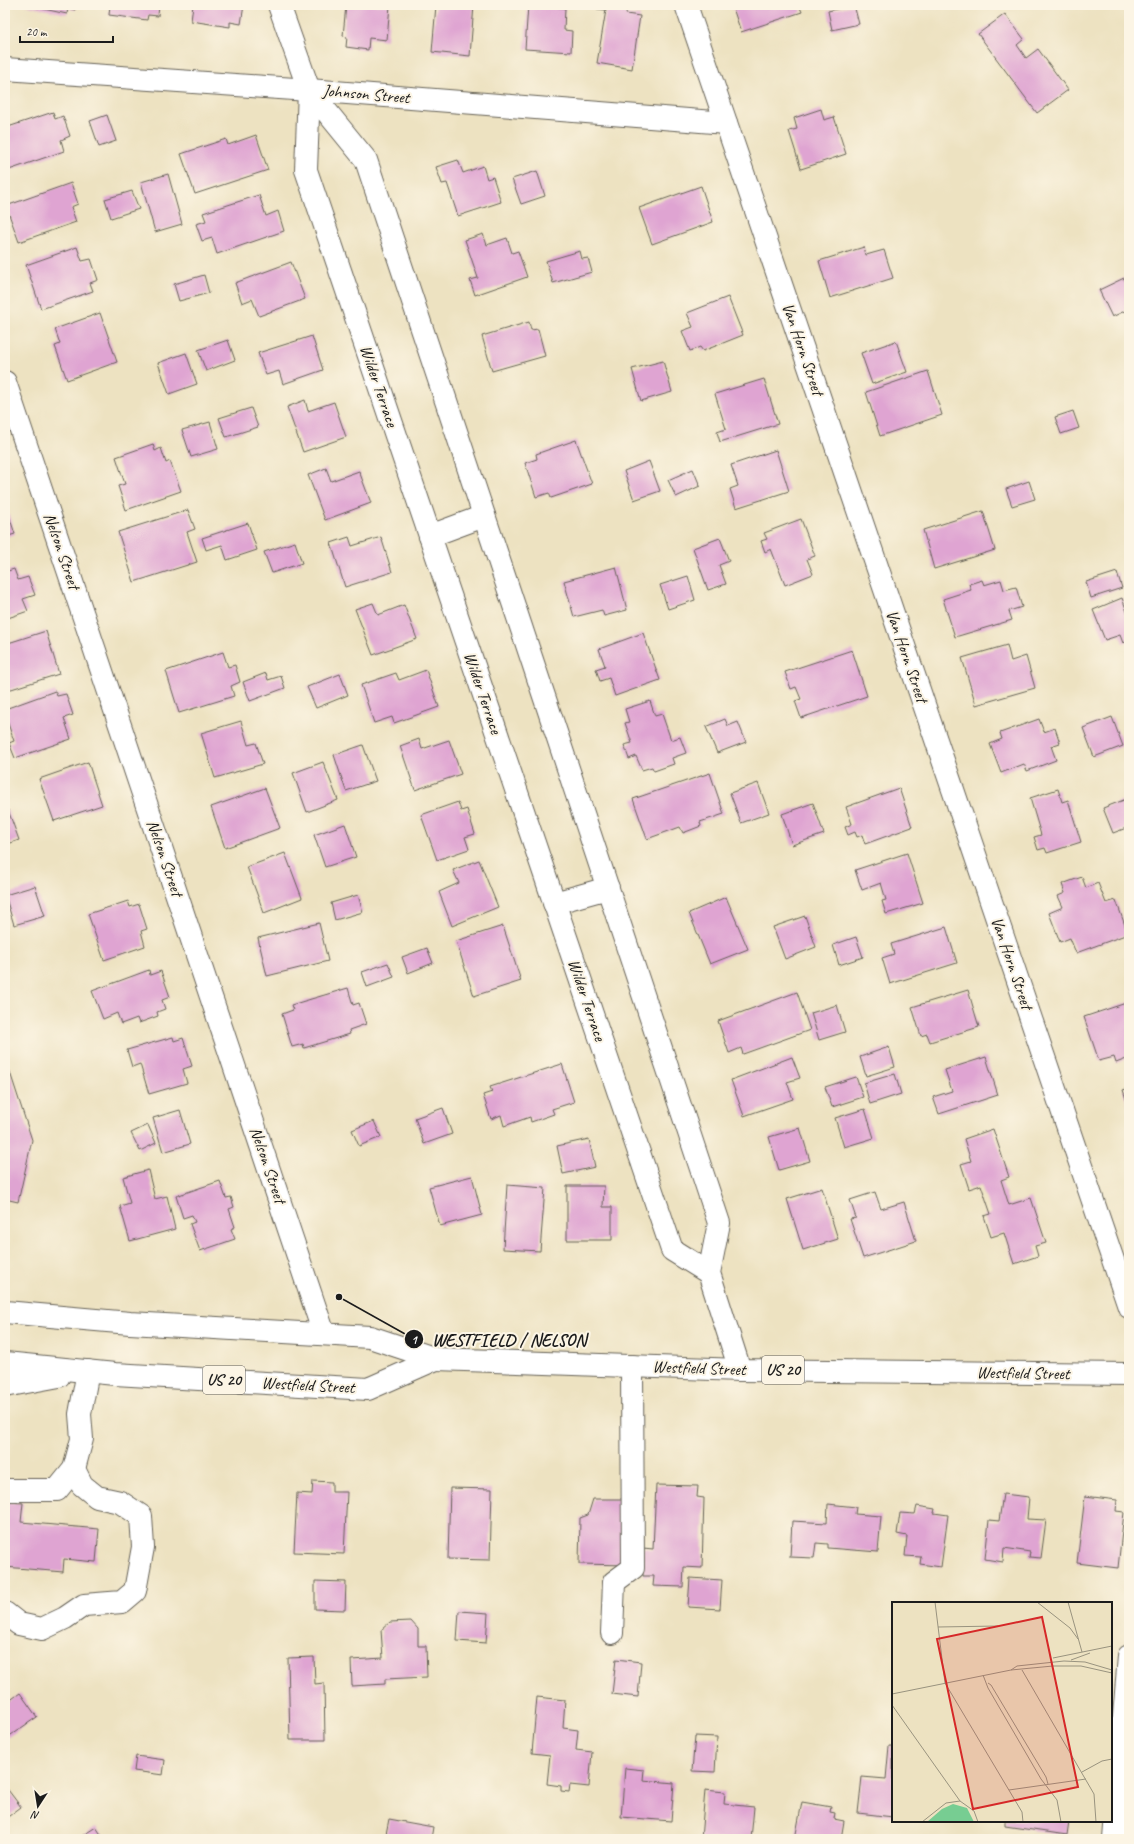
<svg xmlns="http://www.w3.org/2000/svg" width="1134" height="1844" font-family="Caveat,sans-serif">
<rect width="100%" height="100%" fill="#fcf5e5"/>
<filter id="ink" filterUnits="userSpaceOnUse"><feTurbulence type="fractalNoise" baseFrequency=".025" numOctaves="2"/><feDisplacementMap in="SourceGraphic" scale="8" xChannelSelector="R" yChannelSelector="G"/><feConvolveMatrix kernelMatrix="1 2 1 2 8 2 1 2 1" color-interpolation-filters="sRGB"/></filter>
<filter id="wash" filterUnits="userSpaceOnUse"><feTurbulence type="fractalNoise" baseFrequency=".012" numOctaves="4" result="noise"/><feDisplacementMap in="SourceGraphic" scale="16" xChannelSelector="R" yChannelSelector="G"/><feGaussianBlur stdDeviation="0.9" result="paint"/><feColorMatrix in="noise" values="0 0 0 0 0 0 0 0 0 0 0 0 0 0 0 0 0 1.4 0 .05"/><feComposite in="paint" operator="in"/></filter>
<g filter="url(#wash)">
<rect width="100%" height="100%" fill="#ede2c1"/>
<g id="blocks">
<g fill="#dfa4d2">
<polygon points="25,5 76,5 75,10 68,8 67,14"/>
<polygon points="110,5 159,5 158,16 148,15 147,20 109,15"/>
<polygon points="193,5 244,5 241,24 230,22 230,27 191,21"/>
<polygon points="346,5 390,5 387,40 369,38 368,50 346,47 347,37 343,36"/>
<polygon points="436,5 474,5 470,56 432,52"/>
<polygon points="528,5 549,5 549,7 565,8 564,30 572,31 571,52 525,49"/>
<polygon points="598,5 627,5 626,14 640,16 632,69 597,63 606,10 597,9"/>
<polygon points="732,5 799,5 802,12 741,32"/>
<polygon points="854,5 859,24 832,30 828,11"/>
<polygon points="1005,14 1024,39 1017,45 1026,58 1038,49 1068,90 1037,113 978,34"/>
<polygon points="821,109 824,120 834,117 846,154 801,169 789,131 797,129 794,118"/>
<polygon points="53,112 55,119 63,116 70,136 61,140 64,151 9,170 7,165 5,166 5,128"/>
<polygon points="107,115 116,141 99,147 90,121"/>
<polygon points="256,135 268,170 195,194 181,154 226,139 228,145"/>
<polygon points="458,160 463,173 483,166 487,179 493,177 501,202 458,216 447,183 442,184 436,167"/>
<polygon points="537,171 545,196 521,204 512,179"/>
<polygon points="168,174 182,224 155,232 141,182"/>
<polygon points="71,183 78,204 71,207 76,222 19,242 6,206"/>
<polygon points="701,186 713,222 652,244 639,208"/>
<polygon points="132,191 139,209 111,218 105,199"/>
<polygon points="259,195 266,216 278,211 284,231 217,254 212,238 202,241 196,224 206,221 203,213"/>
<polygon points="483,234 487,245 507,238 512,253 518,251 527,277 475,295 470,280 478,278 465,240"/>
<polygon points="77,247 82,261 91,259 98,280 90,283 93,291 41,309 26,265"/>
<polygon points="864,247 866,255 884,250 893,278 830,298 819,261"/>
<polygon points="580,251 582,259 588,258 592,272 553,283 546,261"/>
<polygon points="291,262 305,299 259,316 252,299 242,303 235,283"/>
<polygon points="204,275 209,293 179,301 174,284"/>
<polygon points="1124,278 1129,289 1129,309 1112,317 1099,290"/>
<polygon points="728,297 743,335 703,351 700,347 690,351 682,331 693,327 687,313"/>
<polygon points="100,313 117,362 67,380 55,346 60,344 55,329"/>
<polygon points="529,322 531,330 538,329 545,356 492,371 482,336"/>
<polygon points="312,336 323,370 283,384 279,371 266,375 258,353"/>
<polygon points="228,340 235,360 206,371 198,350"/>
<polygon points="896,341 907,372 872,384 861,353"/>
<polygon points="186,353 197,384 169,394 158,363"/>
<polygon points="663,361 672,392 641,401 632,369"/>
<polygon points="928,371 942,415 880,436 866,392"/>
<polygon points="764,379 778,424 720,442 717,432 726,429 715,394"/>
<polygon points="305,400 308,411 334,402 346,437 303,452 287,407"/>
<polygon points="251,408 258,427 226,437 219,418"/>
<polygon points="1073,411 1079,428 1061,434 1055,417"/>
<polygon points="210,422 218,449 191,457 182,430"/>
<polygon points="576,440 592,484 551,498 549,493 536,497 525,463 537,459 536,454"/>
<polygon points="153,444 155,451 161,448 166,463 170,461 181,491 126,510 118,486 125,484 116,457"/>
<polygon points="776,450 789,491 736,508 730,489 738,486 731,465"/>
<polygon points="649,461 660,491 634,500 624,471"/>
<polygon points="326,468 331,481 359,471 371,503 325,520 308,475"/>
<polygon points="693,469 700,486 676,497 668,480"/>
<polygon points="1029,481 1035,499 1012,506 1006,489"/>
<polygon points="5,504 15,534 5,537"/>
<polygon points="188,510 195,529 187,532 197,562 134,582 118,532"/>
<polygon points="983,511 995,550 934,569 923,530"/>
<polygon points="801,519 815,556 807,559 813,574 785,585 771,549 765,552 761,541 767,539 764,533"/>
<polygon points="248,523 257,550 227,560 222,545 206,550 202,538"/>
<polygon points="349,537 352,546 381,537 392,572 345,587 331,543"/>
<polygon points="720,538 729,561 719,565 726,584 708,590 693,548"/>
<polygon points="295,542 302,563 272,573 264,552"/>
<polygon points="616,567 627,610 604,616 602,610 574,617 564,581"/>
<polygon points="14,569 18,580 28,577 35,595 23,599 28,611 5,619 5,572"/>
<polygon points="1117,572 1122,588 1091,598 1086,582"/>
<polygon points="688,576 695,600 668,609 660,585"/>
<polygon points="982,580 984,585 1001,580 1004,590 1016,587 1022,607 1009,611 1012,620 955,637 943,599 971,590 969,584"/>
<polygon points="1122,598 1129,617 1129,641 1123,643 1120,635 1105,640 1093,610"/>
<polygon points="373,603 378,615 404,605 417,639 373,655 355,609"/>
<polygon points="46,631 59,674 5,691 5,644"/>
<polygon points="643,633 660,680 615,696 609,678 600,681 596,669 605,666 599,649"/>
<polygon points="1007,645 1011,661 1026,656 1035,688 976,705 962,658"/>
<polygon points="852,650 867,696 801,718 795,701 801,699 796,687 791,689 785,672"/>
<polygon points="223,652 228,667 235,665 240,682 231,686 234,696 179,713 166,671"/>
<polygon points="426,670 439,707 394,723 392,717 374,723 361,685 396,673 399,680"/>
<polygon points="266,673 268,680 281,676 285,688 250,701 243,682"/>
<polygon points="340,674 348,695 316,708 307,687"/>
<polygon points="55,691 57,696 66,694 73,715 64,718 71,739 15,758 9,743 14,741 5,715 5,709"/>
<polygon points="650,701 655,716 662,714 671,740 680,737 686,753 672,758 674,764 654,771 652,767 642,770 636,756 629,759 624,745 632,743 625,723 629,722 625,709"/>
<polygon points="1112,717 1123,746 1094,757 1083,728"/>
<polygon points="725,719 728,726 738,722 746,742 717,753 706,727"/>
<polygon points="1039,719 1044,732 1055,728 1060,743 1051,746 1056,760 1027,771 1024,764 1001,773 990,744 1002,739 1000,733"/>
<polygon points="241,721 248,745 256,743 263,764 215,778 201,733"/>
<polygon points="419,739 422,749 449,740 461,774 415,790 400,746"/>
<polygon points="363,745 376,781 346,791 334,755"/>
<polygon points="88,762 102,805 54,821 39,779"/>
<polygon points="323,762 338,800 307,812 293,773"/>
<polygon points="710,773 724,814 700,822 701,826 683,833 680,827 647,839 633,799"/>
<polygon points="758,783 769,813 741,823 730,793"/>
<polygon points="265,788 280,828 225,848 211,807"/>
<polygon points="899,788 912,827 865,844 862,835 857,837 855,832 848,835 845,827 852,824 846,807"/>
<polygon points="1058,789 1062,802 1068,800 1081,842 1047,853 1045,848 1038,850 1034,837 1041,835 1030,798"/>
<polygon points="1129,798 1129,827 1113,833 1103,808"/>
<polygon points="458,802 461,811 467,809 475,834 465,837 469,849 437,860 421,815"/>
<polygon points="813,803 824,834 792,845 782,814"/>
<polygon points="8,810 19,840 5,845 5,811"/>
<polygon points="345,824 356,857 325,867 314,835"/>
<polygon points="285,853 302,898 264,913 247,867"/>
<polygon points="907,853 923,903 886,914 882,901 886,900 881,883 862,890 855,870"/>
<polygon points="479,860 498,907 452,926 439,892 459,883 453,870"/>
<polygon points="1082,877 1086,888 1098,883 1106,903 1116,900 1128,934 1076,953 1070,938 1060,942 1049,913 1063,907 1058,896 1065,893 1062,884"/>
<polygon points="35,886 45,916 14,925 5,895"/>
<polygon points="358,895 363,912 335,920 331,903"/>
<polygon points="726,897 748,949 710,964 689,913"/>
<polygon points="128,901 130,907 139,904 147,929 141,931 145,946 104,960 88,914"/>
<polygon points="805,916 816,947 785,959 773,927"/>
<polygon points="319,923 328,961 267,976 258,938"/>
<polygon points="503,926 521,981 474,996 456,941"/>
<polygon points="946,927 957,963 890,984 882,958 894,954 891,944"/>
<polygon points="856,937 863,957 839,965 833,945"/>
<polygon points="427,948 433,963 408,973 402,957"/>
<polygon points="388,963 394,977 367,987 362,972"/>
<polygon points="149,970 150,975 161,971 170,997 162,1000 165,1009 157,1012 158,1016 139,1023 137,1018 121,1024 117,1013 103,1019 92,991"/>
<polygon points="348,988 353,1005 359,1003 366,1024 349,1030 350,1034 304,1048 303,1044 292,1047 282,1014 293,1010 291,1005"/>
<polygon points="968,990 979,1027 930,1042 927,1034 921,1036 912,1007"/>
<polygon points="797,992 810,1030 743,1054 741,1048 729,1053 718,1021"/>
<polygon points="1129,1002 1129,1058 1116,1063 1114,1057 1099,1061 1084,1017"/>
<polygon points="837,1005 845,1032 819,1040 811,1013"/>
<polygon points="173,1037 174,1041 183,1038 192,1066 183,1069 187,1083 149,1094 140,1064 132,1067 127,1050"/>
<polygon points="889,1047 895,1067 866,1076 860,1057"/>
<polygon points="5,1057 32,1140 18,1202 5,1199"/>
<polygon points="792,1057 800,1078 787,1082 793,1099 744,1116 731,1080"/>
<polygon points="986,1057 998,1095 939,1114 933,1097 952,1091 945,1070"/>
<polygon points="562,1064 574,1102 552,1109 554,1114 531,1122 530,1117 504,1126 501,1115 491,1119 483,1095 492,1092 490,1087"/>
<polygon points="895,1074 901,1094 870,1104 864,1083"/>
<polygon points="856,1077 863,1097 832,1107 825,1087"/>
<polygon points="1129,1088 1129,1108 1123,1090"/>
<polygon points="443,1108 452,1134 424,1144 415,1118"/>
<polygon points="865,1109 874,1138 844,1147 835,1118"/>
<polygon points="180,1110 190,1144 163,1152 153,1118"/>
<polygon points="374,1121 381,1137 359,1146 352,1130"/>
<polygon points="148,1125 156,1143 140,1151 131,1133"/>
<polygon points="800,1128 810,1161 779,1170 769,1137"/>
<polygon points="993,1129 1009,1177 1001,1180 1009,1205 1031,1198 1046,1243 1035,1246 1038,1256 1014,1264 1004,1233 991,1237 984,1216 991,1214 981,1185 969,1189 961,1164 971,1161 964,1139"/>
<polygon points="589,1139 595,1167 563,1174 557,1146"/>
<polygon points="148,1170 155,1199 167,1196 175,1229 130,1241 120,1206 130,1203 123,1177"/>
<polygon points="472,1176 482,1215 440,1226 429,1187"/>
<polygon points="220,1181 226,1198 231,1197 234,1207 229,1209 235,1227 231,1229 235,1239 200,1251 190,1224 195,1222 192,1215 183,1218 176,1196"/>
<polygon points="507,1185 545,1188 540,1251 503,1249"/>
<polygon points="567,1186 604,1186 603,1207 612,1207 612,1240 567,1240"/>
<polygon points="822,1188 838,1239 803,1250 787,1199"/>
<polygon points="875,1192 881,1209 904,1202 916,1241 863,1258 850,1219 856,1218 850,1200"/>
<polygon points="313,1481 332,1482 332,1492 347,1492 344,1554 294,1552 297,1493 312,1494"/>
<polygon points="656,1485 698,1486 697,1497 704,1498 702,1568 684,1567 683,1587 653,1586 654,1576 643,1576 643,1548 653,1549"/>
<polygon points="450,1488 492,1489 490,1560 448,1559"/>
<polygon points="1003,1494 1029,1497 1027,1519 1046,1520 1041,1558 1029,1557 1030,1552 1004,1548 1003,1562 985,1559 989,1520 999,1521"/>
<polygon points="1085,1496 1117,1500 1116,1511 1124,1512 1118,1568 1077,1563"/>
<polygon points="593,1499 627,1499 627,1565 579,1564 580,1518 588,1515"/>
<polygon points="7,1502 23,1503 21,1522 99,1529 96,1562 64,1559 63,1572 5,1567 5,1512"/>
<polygon points="828,1504 856,1507 855,1514 881,1516 878,1552 828,1548 828,1544 816,1543 814,1558 790,1557 792,1521 827,1523"/>
<polygon points="917,1506 935,1509 934,1513 948,1515 941,1567 920,1564 921,1557 905,1556 907,1536 897,1534 900,1513 915,1514"/>
<polygon points="690,1578 722,1580 720,1609 688,1607"/>
<polygon points="315,1581 346,1582 345,1610 315,1609"/>
<polygon points="459,1611 488,1613 486,1643 457,1641"/>
<polygon points="411,1621 418,1629 418,1646 426,1646 427,1677 385,1679 385,1684 352,1686 351,1660 383,1658 381,1630 390,1622"/>
<polygon points="314,1657 315,1684 324,1683 325,1740 290,1740 288,1658"/>
<polygon points="616,1659 641,1662 638,1697 612,1694"/>
<polygon points="20,1693 37,1717 8,1737 5,1732 5,1704"/>
<polygon points="537,1697 565,1700 563,1728 578,1730 576,1750 592,1752 589,1787 570,1785 569,1792 561,1791 561,1786 547,1784 550,1755 532,1753"/>
<polygon points="695,1736 717,1737 715,1772 692,1771"/>
<polygon points="889,1746 893,1746 893,1817 858,1813 862,1777 886,1779"/>
<polygon points="136,1756 165,1760 163,1775 134,1771"/>
<polygon points="625,1768 644,1770 643,1780 674,1783 671,1821 621,1817"/>
<polygon points="5,1786 21,1807 5,1819"/>
<polygon points="705,1790 725,1792 724,1804 754,1807 751,1839 701,1839"/>
<polygon points="802,1802 831,1807 830,1812 835,1813 834,1819 844,1821 841,1839 795,1839"/>
<polygon points="389,1819 433,1827 431,1839 385,1839"/>
<polygon points="1005,1821 1069,1821 1067,1835 1005,1826"/>
<polygon points="96,1827 104,1839 77,1839"/>
<polygon points="917,1836 930,1838 930,1839 917,1839"/>
</g>
</g>
</g>
<g filter="url(#ink)">
<use href="#blocks" fill-opacity="0" stroke="#656156" stroke-width="1"/>
<g fill="none" stroke-linecap="round" stroke-linejoin="round">
<defs>
<g id="minor">
<polyline points="279,5 309,90 366,160 719,1223 709,1273 740,1370"/>
<polyline points="686,5 1129,1307"/>
<polyline points="5,69 309,90 726,123"/>
<polyline points="309,90 306,170 672,1250 709,1273"/>
<polyline points="5,382 324,1334"/>
<polyline points="430,536 484,516"/>
<polyline points="554,903 608,888"/>
<polyline points="5,1490 57,1490 74,1469 82,1439 80,1414 88,1371"/>
<polyline points="5,1613 19,1624 42,1629 65,1618 84,1605 122,1602 135,1591 143,1547 141,1516 120,1502 97,1497 82,1485 74,1469"/>
<polyline points="612,1633 614,1582 633,1568 632,1366"/>
<polyline points="1114,1839 1129,1656"/>
</g>
<g id="major">
<polyline points="5,1312 130,1323 370,1337 436,1359 740,1370 1129,1374"/>
<polyline points="5,1363 115,1374 368,1389 436,1359"/>
<polyline points="5,1386 59,1376"/>
</g>
</defs>
<use href="#minor" stroke="#656156" stroke-width="24"/>
<use href="#major" stroke="#656156" stroke-width="24"/>
<use href="#minor" stroke="#fff" stroke-width="22"/>
<use href="#major" stroke="#fff" stroke-width="22"/>
</g>
</g>
<g text-anchor="middle" dominant-baseline="central" stroke-width="4" stroke-linejoin="round" paint-order="stroke">
<g fill="#fcf5e5" stroke="#5f5d58" stroke-width="1">
<rect x="762" y="1356" width="42" height="28" rx="3"/>
<rect x="203" y="1366" width="42" height="28" rx="3"/>
</g>
<g font-size="16" font-weight="bold" fill="#1c1c1c">
<text x="783" y="1370">US 20</text>
<text x="224" y="1380">US 20</text>
</g>
<g font-size="17" fill="#1c1c1c" stroke="#fcf5e5">
<text transform="translate(366 94) rotate(5)">Johnson Street</text>
<text transform="translate(803 349) rotate(71)">Van Horn Street</text>
<text transform="translate(379 386) rotate(71)">Wilder Terrace</text>
<text transform="translate(62 551) rotate(71)">Nelson Street</text>
<text transform="translate(907 656) rotate(71)">Van Horn Street</text>
<text transform="translate(483 693) rotate(71)">Wilder Terrace</text>
<text transform="translate(165 858) rotate(71)">Nelson Street</text>
<text transform="translate(1012 963) rotate(71)">Van Horn Street</text>
<text transform="translate(587 1000) rotate(71)">Wilder Terrace</text>
<text transform="translate(268 1165) rotate(71)">Nelson Street</text>
<text transform="translate(699 1368) rotate(2)">Westfield Street</text>
<text transform="translate(1023 1373) rotate(1)">Westfield Street</text>
<text transform="translate(308 1385) rotate(3)">Westfield Street</text>
</g>
</g>
<g transform="translate(892 1602)">
<rect width="220" height="220" fill="#ede2c1"/>
<path d="M61,202L75,206L82,220H35L50,207Z" fill="#77cd92"/>
<path fill="none" stroke="#99937f" stroke-width="1" d="M43,0L53,81L130,210L131,220M145,0L178,26L186,37M176,0L190,50M46,25L106,24M161,56L220,44M179,58L198,51M119,68L125,64L172,59L193,60L220,68M130,68L202,192L204,220M91,73L96,86L149,177L165,198L169,220M96,81L99,83L154,175L156,182M0,92L119,68L161,64H189L220,71M0,103L68,199L82,209L86,220M190,170L210,159L220,157M117,188L194,177M30,220L54,201L68,199"/>
<path fill="#d62828" fill-opacity="0.15" stroke="#d62828" stroke-width="2" d="M150,15L186,185L81,207L45,37Z"/>
<rect width="220" height="220" fill="none" stroke="#1c1c1c" stroke-width="2"/>
</g>
<path fill="none" stroke="#1c1c1c" stroke-width="1.5" d="M339 1297L414 1339"/>
<g fill="#1c1c1c" stroke="#fcf5e5" stroke-width="1.5">
<circle cx="339" cy="1297" r="4"/>
<circle cx="414" cy="1339" r="10"/>
</g>
<g font-size="12" text-anchor="middle" font-weight="bold" fill="#fff">
<text x="414" y="1344">1</text>
</g>
<g font-size="18" text-anchor="middle" font-weight="bold" fill="#1c1c1c" stroke="#fcf5e5" stroke-width="4" stroke-linejoin="round" paint-order="stroke">
<text x="509" y="1346">WESTFIELD / NELSON</text>
</g>
<rect width="1134" height="1844" fill="none" stroke="#fcf5e5" stroke-width="20"/>
<g transform="translate(38 1806) rotate(192)" stroke="#fcf5e5" stroke-width="3" paint-order="stroke">
<path d="M0-3L7 15L0 10L-7 15Z" fill="#1c1c1c"/>
<text y="-6" font-size="11" font-weight="bold" text-anchor="middle" fill="#1c1c1c">N</text>
</g>
<path d="M20 36v6h93v-6" fill="none" stroke="#1c1c1c" stroke-width="2"/>
<text x="26" y="36" font-size="12" fill="#1c1c1c" stroke="#fcf5e5" stroke-width="3" paint-order="stroke">20 m</text>
</svg>
